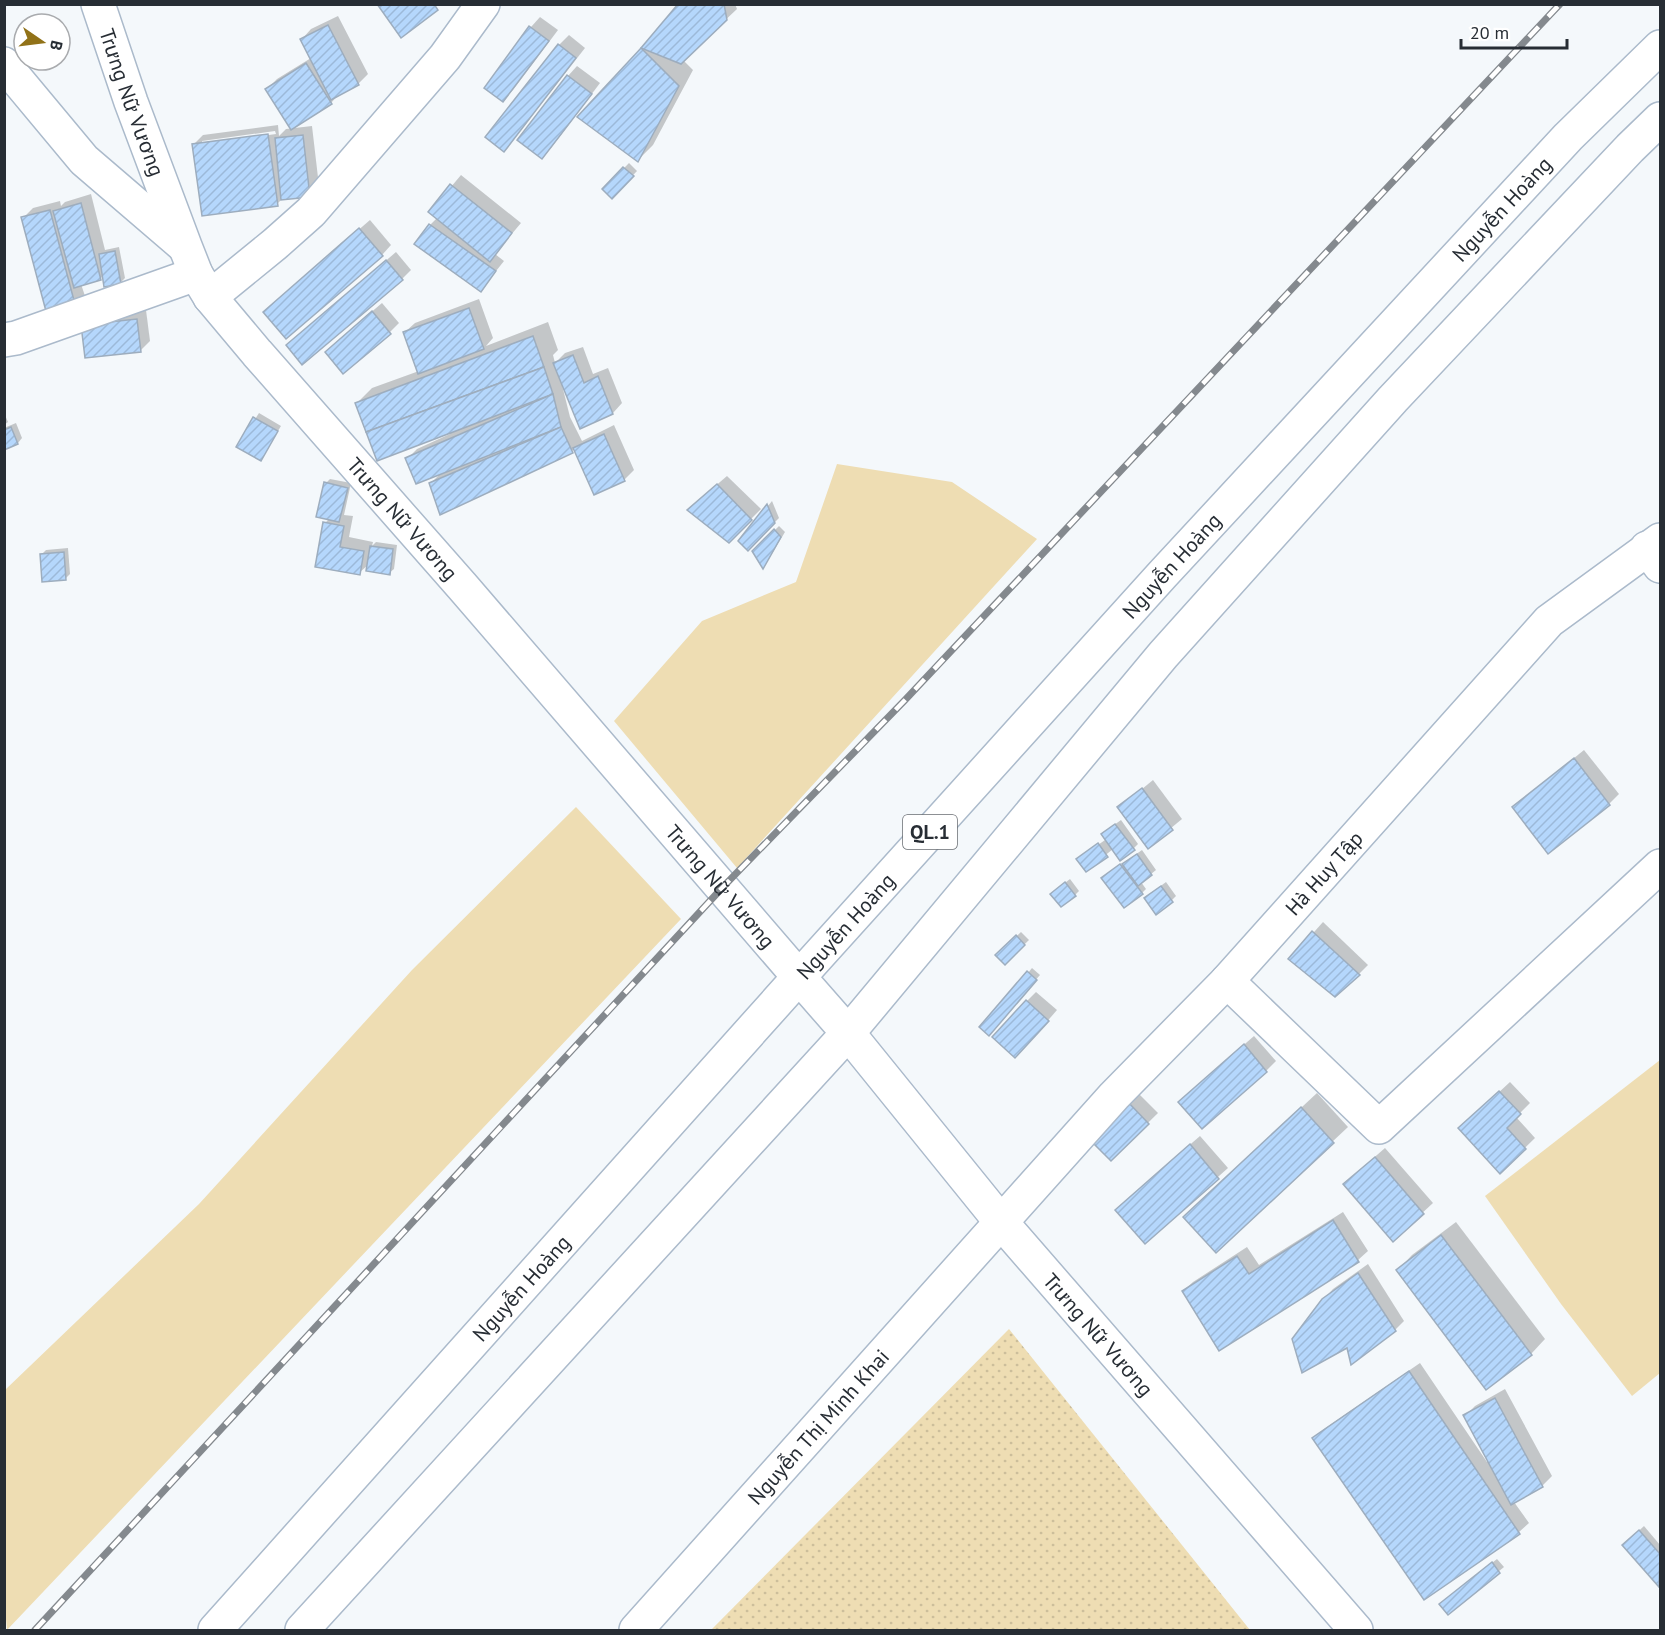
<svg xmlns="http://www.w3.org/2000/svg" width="1665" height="1635" font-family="'PT Sans',sans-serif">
<defs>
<pattern id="park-dots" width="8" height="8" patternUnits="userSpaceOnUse" patternTransform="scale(1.5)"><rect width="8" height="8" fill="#eeddb3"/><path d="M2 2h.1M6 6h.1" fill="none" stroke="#ccbe9b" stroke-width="1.8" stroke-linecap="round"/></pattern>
<pattern id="building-hatch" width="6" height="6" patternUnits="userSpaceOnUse" patternTransform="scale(1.5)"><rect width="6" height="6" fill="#b5d7fc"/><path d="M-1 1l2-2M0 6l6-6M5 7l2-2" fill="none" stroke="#9cb9d9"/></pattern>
</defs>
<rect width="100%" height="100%" fill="#f4f8fb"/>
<g fill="#eeddb3">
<polygon points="837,464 952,482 1037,539 737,868 614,721 702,621 796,582"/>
<polygon points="576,807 681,919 7,1630 4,1597 5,1390 199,1204 412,970"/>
<polygon points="1660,1060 1660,1373 1632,1396 1561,1304 1485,1196"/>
</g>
<polygon fill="url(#park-dots)" points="1009,1329 1250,1630 711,1630"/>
<g fill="#0003" fill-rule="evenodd">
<polygon points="680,4 735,4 737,9 683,60 693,70 653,145 638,160 579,117 643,48"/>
<polygon points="338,16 368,74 358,84 340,93 331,103 267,89 277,79 311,58 302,39 311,29"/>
<polygon points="540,17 558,30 513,90 503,100 486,87 531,27"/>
<polygon points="569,35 585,48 513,140 559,45"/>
<polygon points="577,66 600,83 551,148 542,157 568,76"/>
<path d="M278,125L279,136L286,129L312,126L319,186L283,198L277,204L193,145L203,135ZM275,131L276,134L202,144V141Z"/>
<polygon points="629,163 637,171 612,197 604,189"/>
<polygon points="461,175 521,223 495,254 504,261 481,290 430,225 437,218 430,212"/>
<polygon points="91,194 105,250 119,247 125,278 120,283 104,275 100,279 81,284 85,296 75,306 23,218 33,208 60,201 61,206 65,202"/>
<polygon points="370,220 391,245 382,255 275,302"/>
<polygon points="396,252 411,270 402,279 288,345"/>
<polygon points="479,299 493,338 486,346 548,322 558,350 553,355 555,363 565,353 583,347 593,374 608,368 622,403 613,413 564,384 562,385 570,417 582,441 614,425 634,470 624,480 575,449 441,513 431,483 441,473 407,459 417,449 450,434 449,432 357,403 372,388 419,371 405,332 415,323"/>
<polygon points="382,303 399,323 390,332 336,342"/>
<polygon points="146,310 150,341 140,351 92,316"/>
<polygon points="4,413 8,422 4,425"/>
<polygon points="259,413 281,426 261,459 238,446"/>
<polygon points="16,423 22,438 18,443 4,448 4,428"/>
<polygon points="727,476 761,509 729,541 699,500"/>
<polygon points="330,479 351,483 344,515 353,516 349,537 373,542 372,546 376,542 397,545 394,569 389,573 369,564 359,573 317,566 325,523 330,518 326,483"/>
<polygon points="772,501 779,518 748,549 740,540"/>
<polygon points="779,526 785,532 767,562 754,551"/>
<polygon points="68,548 70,574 65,579 42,554 46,550"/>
<polygon points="1584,750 1619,794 1609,804 1514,807"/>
<polygon points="1153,780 1182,819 1148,847 1119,808"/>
<polygon points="1121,820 1138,844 1134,848 1113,849 1087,870 1081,857 1105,840 1107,830"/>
<polygon points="1142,850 1156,870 1141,882 1146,889 1142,893 1108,874"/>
<polygon points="1070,879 1079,891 1075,895 1057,889"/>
<polygon points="1166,882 1176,896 1172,900 1150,894"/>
<polygon points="1323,922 1368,965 1359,974 1290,959"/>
<polygon points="1021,932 1029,940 1005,963 997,955"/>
<polygon points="1032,968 1040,975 993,1029 1028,973"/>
<polygon points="1036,992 1057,1010 1025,1047 1027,1001"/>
<polygon points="1254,1036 1276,1061 1266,1071 1190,1092"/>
<polygon points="1510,1082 1530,1103 1516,1117 1535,1138 1500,1172 1470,1119"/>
<polygon points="1136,1091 1158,1113 1111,1159 1089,1137"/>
<polygon points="1317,1093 1348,1127 1216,1251 1200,1202"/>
<polygon points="1200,1136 1228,1168 1145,1242 1126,1200"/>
<polygon points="1385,1148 1433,1203 1393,1240 1354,1175"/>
<polygon points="1343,1212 1368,1251 1358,1260 1220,1348 1183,1291 1193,1282 1247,1247 1259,1265"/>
<polygon points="1456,1222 1545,1339 1531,1354 1398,1270 1412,1255"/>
<polygon points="1368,1264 1404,1321 1395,1330 1348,1345 1323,1300 1333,1289"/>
<polygon points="1420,1363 1487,1462 1489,1461 1465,1416 1475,1406 1505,1389 1552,1476 1542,1486 1514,1502 1529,1523 1519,1532 1424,1598 1314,1438 1324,1429"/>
<polygon points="1644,1526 1660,1545 1660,1585 1624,1545"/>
<polygon points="1497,1559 1504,1567 1448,1613 1445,1600"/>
</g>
<g fill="url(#building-hatch)" stroke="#9dadbe" stroke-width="1.5">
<polygon points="377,4 434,4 438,10 401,38"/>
<polygon points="678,4 724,4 727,20 681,64 641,48"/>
<polygon points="328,25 359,85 331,100 300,39"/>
<polygon points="529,26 549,41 503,102 484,88"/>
<polygon points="558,44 576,58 504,152 485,137"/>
<polygon points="641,48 679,86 638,162 577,117"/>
<polygon points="306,63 332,104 291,130 265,89"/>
<polygon points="567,75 592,94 542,159 517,140"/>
<polygon points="268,134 278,206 202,216 192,144"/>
<polygon points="303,135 310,197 281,200 275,138"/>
<polygon points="623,167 634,176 612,199 602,189"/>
<polygon points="450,184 512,233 490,262 428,212"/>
<polygon points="81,203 101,280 74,288 53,211"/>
<polygon points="50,210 76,308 47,315 21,217"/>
<polygon points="429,224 496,271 481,292 414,244"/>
<polygon points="359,228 383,256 286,339 263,312"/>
<polygon points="115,251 121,284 104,287 99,254"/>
<polygon points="386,260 403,280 302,365 286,345"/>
<polygon points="469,308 484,349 418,374 403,332"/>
<polygon points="372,311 391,334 343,374 325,352"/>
<polygon points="137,319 141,352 85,358 81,325"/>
<polygon points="533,336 544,367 366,432 355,403"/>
<polygon points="573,355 584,383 598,376 613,414 580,429 553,363"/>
<polygon points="544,367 553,394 377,461 366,432"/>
<polygon points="553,394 561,427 416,484 405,458"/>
<polygon points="253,417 278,431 261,461 236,447"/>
<polygon points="11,427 18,444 4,450 4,430"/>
<polygon points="561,427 573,453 440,515 429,483"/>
<polygon points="604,434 625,481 594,495 573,448"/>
<polygon points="324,482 348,488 339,522 316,517"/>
<polygon points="717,484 752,520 729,543 687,510"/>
<polygon points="767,504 775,523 748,551 738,541"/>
<polygon points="323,522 344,526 340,547 364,551 360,575 315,567"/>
<polygon points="774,529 781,537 763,569 752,551"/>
<polygon points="370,546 393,549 390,575 366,571"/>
<polygon points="64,552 66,580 42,582 40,554"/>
<polygon points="1574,758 1610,805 1548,854 1512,807"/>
<polygon points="1142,788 1173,830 1148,849 1117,807"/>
<polygon points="1115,824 1135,850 1120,861 1101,834"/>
<polygon points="1098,843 1108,857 1086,872 1076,859"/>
<polygon points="1137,854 1152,875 1138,886 1122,864"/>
<polygon points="1120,864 1143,894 1124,908 1101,878"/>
<polygon points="1065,882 1076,896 1061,907 1050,894"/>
<polygon points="1161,886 1173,902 1156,915 1144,898"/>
<polygon points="1312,931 1360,975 1335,997 1288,959"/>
<polygon points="1016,935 1025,945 1005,965 995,955"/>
<polygon points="1027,971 1037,980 989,1036 979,1027"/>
<polygon points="1026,1000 1049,1021 1015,1058 992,1037"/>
<polygon points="1244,1044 1267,1072 1202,1129 1178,1102"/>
<polygon points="1499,1091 1521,1114 1507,1128 1526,1149 1500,1174 1458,1128"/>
<polygon points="1126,1100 1149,1124 1111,1161 1087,1137"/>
<polygon points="1301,1107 1334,1143 1216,1253 1183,1217"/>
<polygon points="1190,1144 1219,1179 1145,1244 1115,1210"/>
<polygon points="1375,1157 1424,1214 1393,1242 1343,1184"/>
<polygon points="1333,1220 1359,1262 1219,1351 1182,1291 1237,1256 1249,1274"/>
<polygon points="1441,1235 1532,1355 1486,1390 1396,1270"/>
<polygon points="1358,1273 1396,1331 1351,1365 1347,1348 1302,1373 1292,1339 1322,1299"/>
<polygon points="1409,1371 1520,1534 1424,1600 1312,1438"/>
<polygon points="1495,1398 1543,1487 1511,1505 1463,1415"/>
<polygon points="1639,1530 1660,1554 1659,1587 1622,1545"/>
<polygon points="1492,1562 1500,1573 1448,1615 1439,1604"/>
</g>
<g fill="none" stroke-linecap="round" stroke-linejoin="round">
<defs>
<g id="street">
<path id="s1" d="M98,4L131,102L185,246L196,274L210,297L257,353L462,586L799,977"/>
<polyline points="4,64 84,160 183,245"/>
<polyline points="210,297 275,244 311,212 445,57 483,4"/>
<polyline points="1227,981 1379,1127 1660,866"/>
<path id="s2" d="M636,1630L1114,1096L1227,981L1549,621L1660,540"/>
</g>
<g id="secondary">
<polyline points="4,340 16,338 196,274"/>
<polyline points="1647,548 1660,566"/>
<path id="s3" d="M848,1033L1001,1222L1356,1630"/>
</g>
<g id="highway">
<polyline points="799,977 848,1033"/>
<path id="s4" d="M215,1630L799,977L1162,575L1568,137L1660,47"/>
<polyline points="302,1630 848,1033 1163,655 1393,399 1630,148 1660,119"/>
</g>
</defs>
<use href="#street" stroke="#abbacb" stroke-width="36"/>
<use href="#secondary" stroke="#abbacb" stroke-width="36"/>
<use href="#highway" stroke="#abbacb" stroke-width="36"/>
<use href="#street" stroke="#fff" stroke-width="33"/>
<use href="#secondary" stroke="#fff" stroke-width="33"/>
<use href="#highway" stroke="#fff" stroke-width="33"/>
<defs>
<polyline id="rail" points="35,1630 722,888 905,700 1560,4"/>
</defs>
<use href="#rail" stroke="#84898e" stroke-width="7"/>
<use href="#rail" stroke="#fff" stroke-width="4.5" stroke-dasharray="14" stroke-linecap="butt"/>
</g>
<g text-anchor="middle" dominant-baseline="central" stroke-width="4.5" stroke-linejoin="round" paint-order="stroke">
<rect fill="#fff" stroke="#686c71" stroke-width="1.5" x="903" y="815" width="54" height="34" rx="4.5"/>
<g font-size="20" font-weight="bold" fill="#272d34">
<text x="930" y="832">QL.1</text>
</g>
<g font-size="21" fill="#272d34" stroke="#fff">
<text stroke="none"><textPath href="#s1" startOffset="104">Trưng Nữ Vương</textPath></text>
<text stroke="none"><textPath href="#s4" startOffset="1917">Nguyễn Hoàng</textPath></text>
<text stroke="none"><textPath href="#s1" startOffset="608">Trưng Nữ Vương</textPath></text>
<text stroke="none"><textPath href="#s4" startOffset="1431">Nguyễn Hoàng</textPath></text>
<text stroke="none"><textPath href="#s2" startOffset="1023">Hà Huy Tập</textPath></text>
<text stroke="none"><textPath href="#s1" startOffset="1094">Trưng Nữ Vương</textPath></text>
<text stroke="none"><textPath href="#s4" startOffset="945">Nguyễn Hoàng</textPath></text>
<text stroke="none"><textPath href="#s4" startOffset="459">Nguyễn Hoàng</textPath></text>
<text stroke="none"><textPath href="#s3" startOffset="392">Trưng Nữ Vương</textPath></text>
<text stroke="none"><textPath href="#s2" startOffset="273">Nguyễn Thị Minh Khai</textPath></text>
</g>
</g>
<rect width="1665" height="1635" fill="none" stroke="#272d34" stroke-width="12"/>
<g transform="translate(42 42) rotate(104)"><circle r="28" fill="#ffffff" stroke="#a9abae" stroke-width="1.5"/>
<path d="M0-4.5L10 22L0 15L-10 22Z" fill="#917218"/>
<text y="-9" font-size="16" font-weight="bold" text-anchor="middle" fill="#272d34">B</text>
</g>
<path d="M1461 39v9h106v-9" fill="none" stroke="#272d34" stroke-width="3"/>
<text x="1470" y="39" font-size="18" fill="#272d34" stroke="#ffffff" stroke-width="4.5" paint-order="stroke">20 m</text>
</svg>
